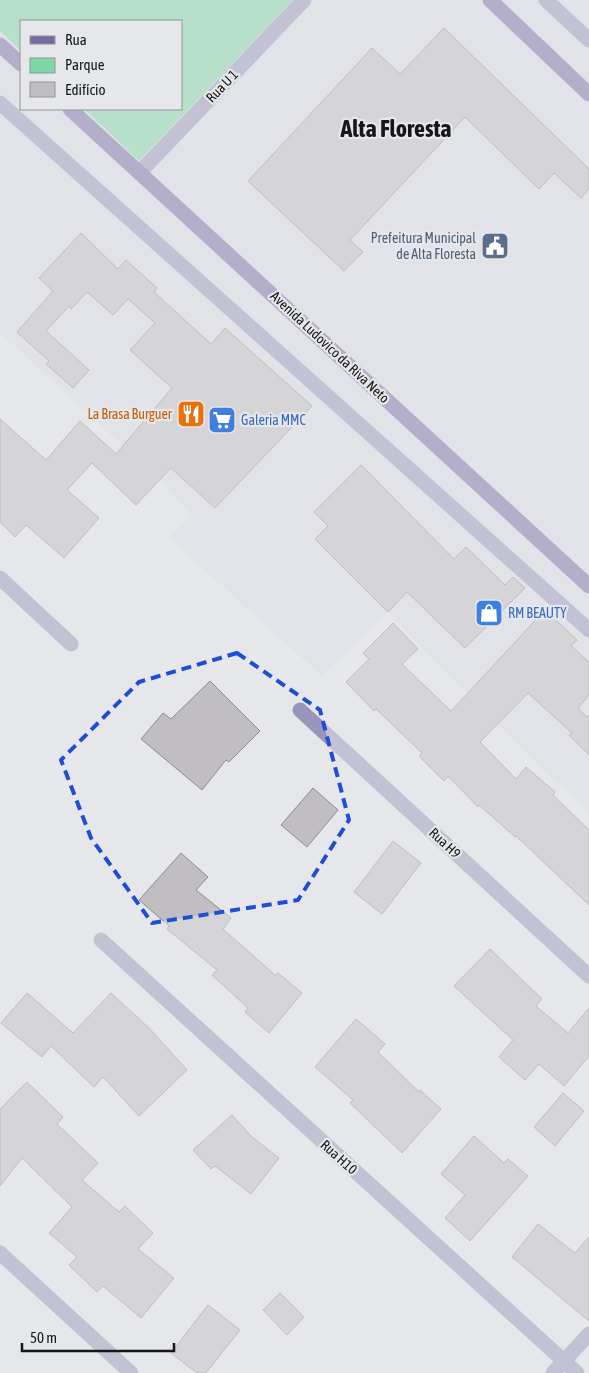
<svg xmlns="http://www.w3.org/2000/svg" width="589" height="1373" font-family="'Asap Condensed',sans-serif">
<rect width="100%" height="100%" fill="#e6e7ea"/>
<path fill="#dbdde8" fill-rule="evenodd" d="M0,0H589V812L527,754L437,664L389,611L322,676L169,538L191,515L158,478L0,333ZM21,21H181V109H21Z"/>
<polygon fill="#7ed8a5" points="0,0 293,0 139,161 84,109 181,109 181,21 21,21 21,51 0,31"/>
<g fill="#c1bec1" stroke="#8f8c8e">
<polygon points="444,28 589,169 589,189 581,198 554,173 539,189 465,117 350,240 363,252 344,271 248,181 372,48 400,74"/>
<polygon points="81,233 118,269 126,260 157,288 154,292 211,344 225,328 312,406 215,508 171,468 136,505 92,463 67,490 99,518 64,558 26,525 15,537 0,522 0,419 46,460 80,421 116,454 172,388 130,350 155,323 128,299 113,315 87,292 71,309 69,306 46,331 89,370 73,388 46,364 49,361 17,332 53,291 39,278"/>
<polygon points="361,465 454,559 466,547 505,585 513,577 525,588 465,648 407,592 388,612 315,539 328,526 314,512"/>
<polygon points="545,610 577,640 571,646 589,662 589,695 578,708 587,717 589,715 589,755 569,735 572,733 528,693 480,742 516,779 526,767 555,792 553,795 589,830 589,905 516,836 515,837 479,805 478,807 448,776 444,781 419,756 422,753 376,709 374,711 346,682 369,659 363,653 393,623 418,649 402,664 451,711"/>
<polygon points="210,681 260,731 229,762 226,760 202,790 141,739 163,713 171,719"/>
<polygon points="313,788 338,810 307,847 281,825"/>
<polygon points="393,841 421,863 382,914 354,892"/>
<polygon points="181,853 208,877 196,890 231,918 223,929 276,976 278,973 302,993 269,1033 245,1012 248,1008 212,975 217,970 167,929 169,926 139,900"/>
<polygon points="490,949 542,999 536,1006 568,1033 589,1008 589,1056 564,1086 539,1064 525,1080 499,1057 513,1040 454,986"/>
<polygon points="27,993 73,1033 111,993 149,1028 187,1070 139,1116 103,1077 94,1087 51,1046 42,1057 1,1023"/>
<polygon points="356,1019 385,1044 378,1052 419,1092 420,1090 441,1109 402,1153 350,1103 353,1100 315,1067"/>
<polygon points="27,1082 63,1117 57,1124 98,1163 82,1180 119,1212 125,1206 153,1233 138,1249 174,1278 141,1318 103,1286 97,1292 69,1265 77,1257 49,1233 72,1207 22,1158 0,1186 0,1109"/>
<polygon points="563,1093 584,1111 555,1146 534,1127"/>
<polygon points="232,1115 252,1137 279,1158 251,1194 215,1166 211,1169 193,1150"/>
<polygon points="474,1136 504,1163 508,1159 528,1176 470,1241 445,1218 465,1195 441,1174"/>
<polygon points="538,1224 575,1253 589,1237 589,1321 512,1257"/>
<polygon points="280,1293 304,1317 287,1335 263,1310"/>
<polygon points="208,1305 240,1330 206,1373 197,1373 171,1353"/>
</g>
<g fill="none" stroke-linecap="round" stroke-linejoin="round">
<g stroke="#9995bc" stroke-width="15">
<polyline points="546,0 589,40"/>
<polyline points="0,103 589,630"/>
<polyline points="140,172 304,0"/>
<polyline points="0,578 71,644"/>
<polyline points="300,710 589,976"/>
<polyline points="101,940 577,1373"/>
<polyline points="0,1253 131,1373"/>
<polyline points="553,1373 589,1334"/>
</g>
<g stroke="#756ca4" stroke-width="15">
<polyline points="490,0 589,94"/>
<polyline points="0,45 21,64"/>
<polyline points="70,109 589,586"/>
</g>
</g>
<path d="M0 0H589V1373H0ZM237,653L320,710L349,820L298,900L152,923L91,838L61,760L139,682Z" fill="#e6e7ea" fill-opacity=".55" fill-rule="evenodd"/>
<path fill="none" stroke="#1d4ed8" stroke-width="4" stroke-dasharray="10 6" stroke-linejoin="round" d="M237,653L320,710L349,820L298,900L152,923L91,838L61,760L139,682Z"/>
<defs>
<symbol id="civic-square" viewBox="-11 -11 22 22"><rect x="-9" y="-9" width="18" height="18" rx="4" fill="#5c6f8a" stroke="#e6e7ea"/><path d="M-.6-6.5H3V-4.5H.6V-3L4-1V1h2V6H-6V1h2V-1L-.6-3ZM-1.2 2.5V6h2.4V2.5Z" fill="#fff"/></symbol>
<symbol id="restaurant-square" viewBox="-11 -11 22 22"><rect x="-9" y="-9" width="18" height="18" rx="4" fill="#e8710a" stroke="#e6e7ea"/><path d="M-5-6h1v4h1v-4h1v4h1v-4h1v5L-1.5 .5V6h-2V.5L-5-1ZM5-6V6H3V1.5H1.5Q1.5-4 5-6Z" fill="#fff"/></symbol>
<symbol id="supermarket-square" viewBox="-11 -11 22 22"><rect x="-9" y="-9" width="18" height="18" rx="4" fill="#3f7fe0" stroke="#e6e7ea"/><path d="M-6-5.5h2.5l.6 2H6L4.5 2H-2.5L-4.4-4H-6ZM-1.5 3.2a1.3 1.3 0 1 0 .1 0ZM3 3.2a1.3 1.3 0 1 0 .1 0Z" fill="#fff"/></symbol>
<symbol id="shop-square" viewBox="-11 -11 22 22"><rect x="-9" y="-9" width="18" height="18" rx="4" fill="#3f7fe0" stroke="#e6e7ea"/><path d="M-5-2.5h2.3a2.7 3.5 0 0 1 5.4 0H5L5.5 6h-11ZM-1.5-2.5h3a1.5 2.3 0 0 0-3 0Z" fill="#fff"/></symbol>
</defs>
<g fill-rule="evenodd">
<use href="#civic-square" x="479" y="230" width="32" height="32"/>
<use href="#restaurant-square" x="175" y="398" width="32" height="32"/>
<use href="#supermarket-square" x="206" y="404" width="32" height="32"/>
<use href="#shop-square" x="473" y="597" width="32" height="32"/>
</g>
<g text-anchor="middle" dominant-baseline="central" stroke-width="4.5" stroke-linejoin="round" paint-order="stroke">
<g font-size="14" fill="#161718" stroke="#e6e7ea">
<text transform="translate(222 86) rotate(-46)">Rua U 1</text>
<text transform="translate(330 347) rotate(43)">Avenida Ludovico da Riva Neto</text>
<text transform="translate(445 843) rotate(43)">Rua H9</text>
<text transform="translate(339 1157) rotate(42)">Rua H10</text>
</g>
<g font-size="14" fill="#4e5e75" stroke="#e6e7ea" text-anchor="end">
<text x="476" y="238">Prefeitura Municipal<tspan x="476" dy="16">de Alta Floresta</tspan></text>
</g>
<g font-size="14" fill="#c56008" stroke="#e6e7ea" text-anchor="end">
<text x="172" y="414">La Brasa Burguer</text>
</g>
<g font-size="14" fill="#366cbe" stroke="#e6e7ea" text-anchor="start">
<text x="241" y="420">Galeria MMC</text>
<text x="508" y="613">RM BEAUTY</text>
</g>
<g font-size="24" font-weight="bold" fill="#161718" stroke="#e6e7ea">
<text x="396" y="128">Alta Floresta</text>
</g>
</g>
<rect x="20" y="20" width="162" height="90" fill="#e6e7ea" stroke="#939496"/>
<rect x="30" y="36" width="25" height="8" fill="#756ca4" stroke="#939496"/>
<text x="65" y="45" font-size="15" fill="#161718">Rua</text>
<rect x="30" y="58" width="25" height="15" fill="#7ed8a5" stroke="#939496"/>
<text x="65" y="70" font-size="15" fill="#161718">Parque</text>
<rect x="30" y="82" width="25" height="15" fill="#c1bec1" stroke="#939496"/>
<text x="65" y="95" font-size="15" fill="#161718">Edifício</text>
<path d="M22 1343v8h152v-8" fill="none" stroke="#161718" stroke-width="2.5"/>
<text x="30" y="1343" font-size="15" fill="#161718" stroke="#e6e7ea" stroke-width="4" paint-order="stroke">50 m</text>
</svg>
